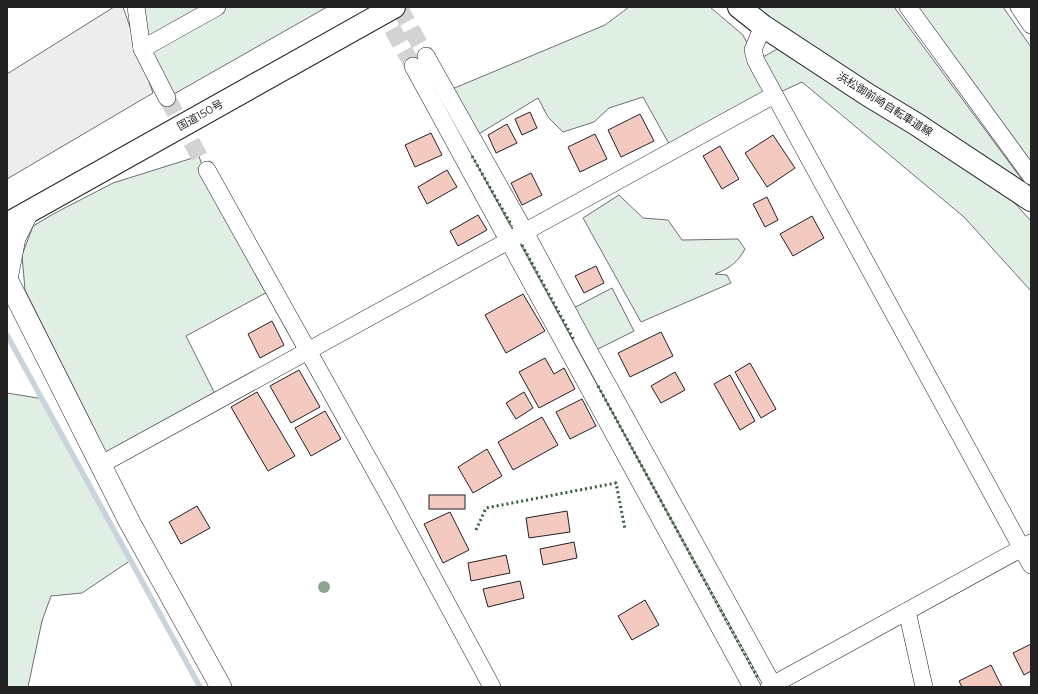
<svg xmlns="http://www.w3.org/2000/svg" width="1038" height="694" font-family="Montserrat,'Noto Sans JP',sans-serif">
<rect width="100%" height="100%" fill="#fff"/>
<g fill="#e0efe3" stroke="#6f6f6f">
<polygon points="136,7 327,7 167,98"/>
<polygon points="629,7 710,7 743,35 756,61 779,48 1011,199 1031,221 1031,291 964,217 802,82 774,95 673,151 643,97 609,108 594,122 563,132 548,117 538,98 472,138 445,92 605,25"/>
<polygon points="757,7 894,7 1023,181 767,18"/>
<polygon points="917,7 1003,7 1031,47 1031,164"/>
<polygon points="199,156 210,191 273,289 186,336 218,400 107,462 95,430 25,290 22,255 33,226 55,213 113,183"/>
<path d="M619,195L643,218L668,220L682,240L738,239L745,249C737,263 730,268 715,274L727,275L731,283L641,322L583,218Z"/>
<polygon points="612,288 634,331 590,353 568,311"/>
<polygon points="7,393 44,399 131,560 82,593 51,596 42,621 28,687 7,687"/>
</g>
<polygon fill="#ededed" stroke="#6f6f6f" points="114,7 123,7 153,93 7,179 7,74"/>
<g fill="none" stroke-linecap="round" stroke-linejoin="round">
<polyline stroke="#c7d3dd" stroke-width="5.5" points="7,335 200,687"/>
</g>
<g fill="#f3c9c0" stroke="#222">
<polygon points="530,112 537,128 522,135 515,119"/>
<polygon points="640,114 654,141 621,157 608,130"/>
<polygon points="507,124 517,143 496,153 488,135"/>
<polygon points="431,133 442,155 415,167 405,145"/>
<polygon points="595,134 607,159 580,172 568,147"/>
<polygon points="773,135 795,168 767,187 745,153"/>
<polygon points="720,146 739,179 722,189 703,156"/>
<polygon points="447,170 457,187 427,204 418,187"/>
<polygon points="531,173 542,195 522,205 511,183"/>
<polygon points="767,197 778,220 765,227 753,204"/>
<polygon points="478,215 487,230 458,246 450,231"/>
<polygon points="812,216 824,238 793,256 780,234"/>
<polygon points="596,266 604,283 584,293 575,276"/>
<polygon points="523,294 545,331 506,353 485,315"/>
<polygon points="272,321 284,345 260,358 248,334"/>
<polygon points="661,332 673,356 630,377 618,353"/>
<polygon points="545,358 554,374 564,368 575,389 539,408 519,372"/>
<polygon points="750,363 776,409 761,418 735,372"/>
<polygon points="299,370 320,407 291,423 270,386"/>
<polygon points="675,372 685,390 661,403 651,386"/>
<polygon points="730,375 755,421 740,430 714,384"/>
<polygon points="257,392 295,456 268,471 231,407"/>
<polygon points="524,392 533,408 516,419 506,403"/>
<polygon points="582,399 596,426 570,439 556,412"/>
<polygon points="325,411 341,439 311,456 295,428"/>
<polygon points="542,417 558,445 513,470 498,442"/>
<polygon points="487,449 502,476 473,493 458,467"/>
<rect x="429" y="495" width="36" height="14"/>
<polygon points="197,506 210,528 181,544 169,522"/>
<polygon points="567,511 570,532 529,538 526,518"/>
<polygon points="450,512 469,550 443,563 424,524"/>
<polygon points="574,542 577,558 543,565 540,549"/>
<polygon points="506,555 510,573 471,581 468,563"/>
<polygon points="520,581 524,598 488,607 483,589"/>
<polygon points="645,600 659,625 632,640 618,616"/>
<polygon points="1031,644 1031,671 1024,675 1013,653"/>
<polygon points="991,665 1002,687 962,687 959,681"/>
</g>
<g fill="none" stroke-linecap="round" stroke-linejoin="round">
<g stroke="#d3d3d3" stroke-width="17" stroke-dasharray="17 8" stroke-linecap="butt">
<polyline points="380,7 413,66"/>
<polyline points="399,7 426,56"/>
<polyline points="167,98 207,170"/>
</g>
<defs>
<g id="minor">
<polyline points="136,7 142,49 167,98"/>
<polyline points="908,7 1031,176"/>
<polyline points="1019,7 1031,25"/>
<polyline points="763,26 753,50 756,61 1031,565"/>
<polyline points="142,49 217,7"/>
<polyline points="426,56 525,232 590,353 773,685"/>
<polyline points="413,66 752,687"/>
<polyline points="207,170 389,496 492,687"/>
<polyline points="100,465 774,95"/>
<polyline points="907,611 924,687"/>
<polyline points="769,687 1031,543"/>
</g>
<g id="tertiary">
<polyline points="7,279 130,523 221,687"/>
<polyline points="7,279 15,238 28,212"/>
</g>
<polyline id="secondary" points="739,7 763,26 868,95 916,124 1031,200"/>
<polyline id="trunk" points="7,224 394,7"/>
</defs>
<use href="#minor" stroke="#222" stroke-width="18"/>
<use href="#tertiary" stroke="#222" stroke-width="22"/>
<use href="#secondary" stroke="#222" stroke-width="24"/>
<use href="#trunk" stroke="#222" stroke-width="24"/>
<use href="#minor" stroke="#fff" stroke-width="17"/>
<use href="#tertiary" stroke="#fff" stroke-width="21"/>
<use href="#secondary" stroke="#fff" stroke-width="22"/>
<use href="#trunk" stroke="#fff" stroke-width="22"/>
<g stroke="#2f5e38" stroke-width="3" stroke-dasharray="2 3" stroke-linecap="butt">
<polyline points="472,156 512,226"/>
<polyline points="522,245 574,340"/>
<polyline points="598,386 759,680"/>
<polyline points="476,530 486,508 616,483 625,529"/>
</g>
</g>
<circle fill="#8da692" cx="324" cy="587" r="6"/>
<g text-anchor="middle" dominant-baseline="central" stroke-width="3" stroke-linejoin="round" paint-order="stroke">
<g font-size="11" fill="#222" stroke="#fff">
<text transform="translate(885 104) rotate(32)">浜松御前崎自転車道線</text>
<text transform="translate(200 115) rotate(-29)">国道150号</text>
</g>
</g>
<rect width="1038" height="694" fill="none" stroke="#222222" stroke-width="16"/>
</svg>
